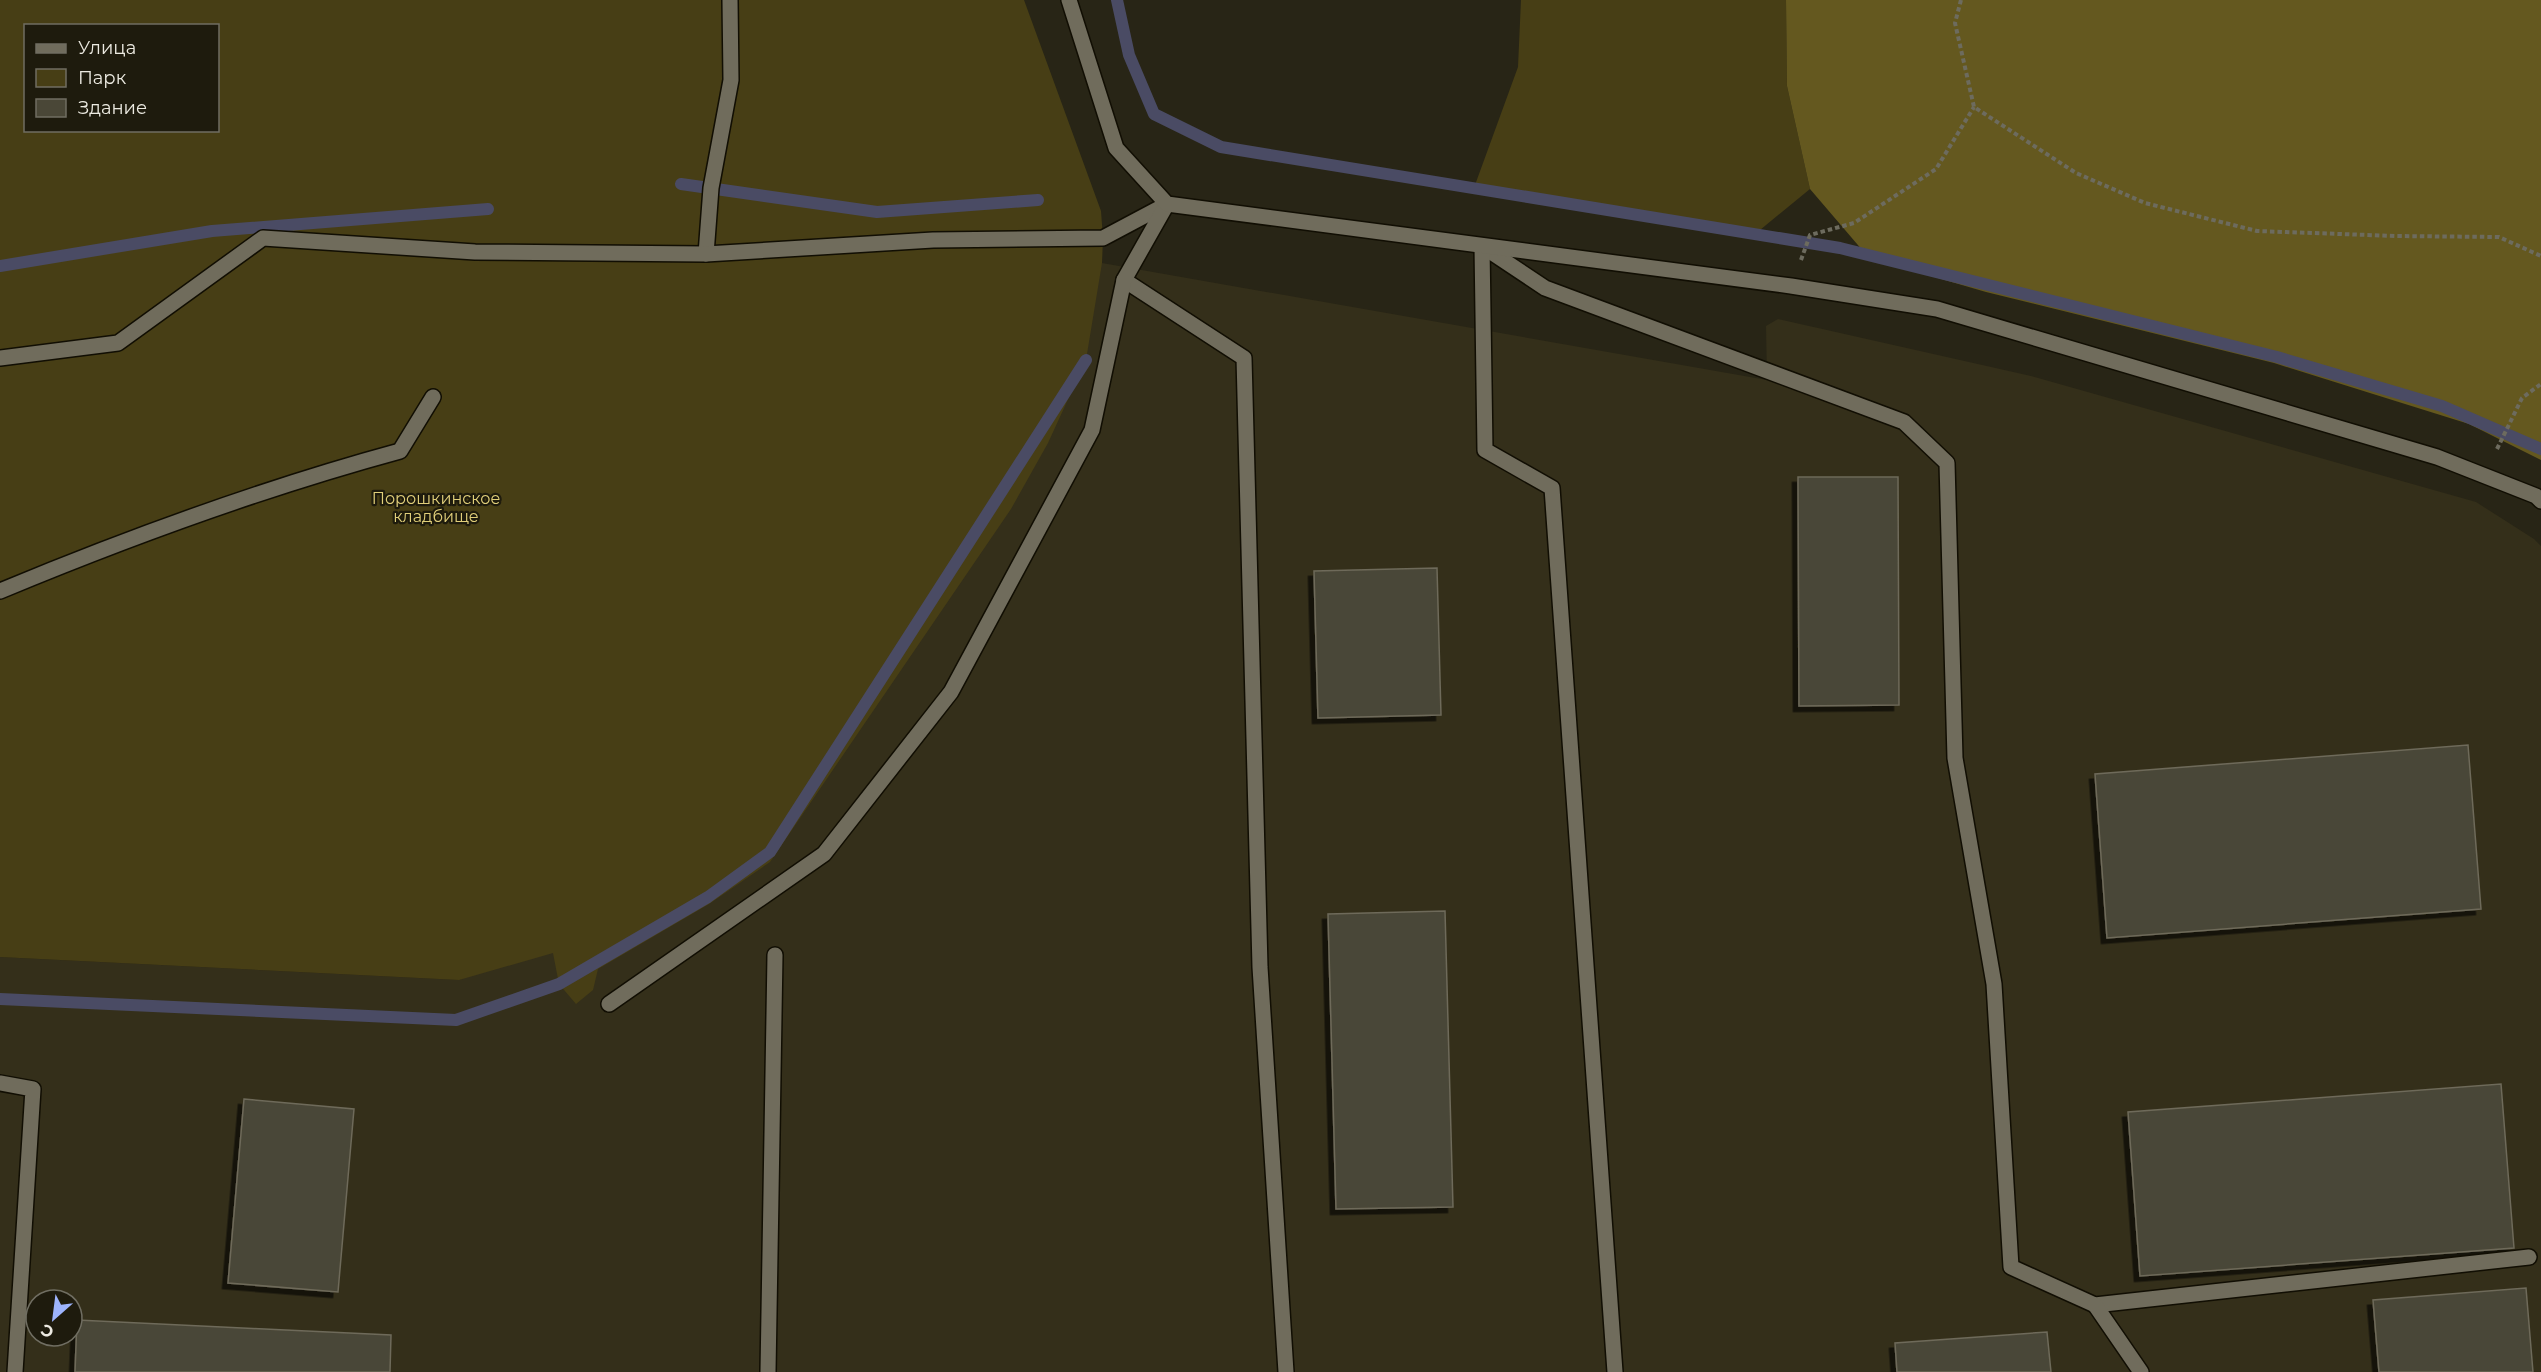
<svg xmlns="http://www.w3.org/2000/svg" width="2541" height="1372" font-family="Montserrat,sans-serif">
<defs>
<filter id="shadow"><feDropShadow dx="-5.5" dy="5.5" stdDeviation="0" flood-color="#0009"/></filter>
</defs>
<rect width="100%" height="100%" fill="#282516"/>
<path fill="#342f1a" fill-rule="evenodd" d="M1102,263L1767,380L1766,326L1778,319L2031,376L2476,502L2534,539L2541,546V1372H0V957L459,980L731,854ZM36,1300H72V1336H36Z"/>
<g fill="#473e15" fill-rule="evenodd">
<path d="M0,0H1024L1101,211L1103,238L1102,263L1086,360L1048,443L1011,509L770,862L709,904L598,969L593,990L576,1004L559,984L553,953L459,980L0,957ZM26,26H218V130H26Z"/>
<polygon points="1521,0 1786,0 1787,86 1810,189 1760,230 1475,185 1518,67"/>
</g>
<polygon fill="#64581f" points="1786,0 2541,0 2541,460 2469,424 2274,363 1986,292 1869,258 1810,189 1787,86"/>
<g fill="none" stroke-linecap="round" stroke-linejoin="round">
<g stroke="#4a4b64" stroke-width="12">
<polyline points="1117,0 1129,55 1154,114 1221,147 1840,248 2277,357 2442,406 2541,449"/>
<polyline points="681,184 877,212 1038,200"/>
<polyline points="0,266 212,231 488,209"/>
<polyline points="0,999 456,1020 559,984 708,897 770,852 1086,360"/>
</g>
</g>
<g fill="#4a4737" stroke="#6e6a5a" stroke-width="1.5" filter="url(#shadow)">
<polygon points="1798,477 1898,477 1899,705 1799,706"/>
<polygon points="1437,568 1441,715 1318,718 1314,571"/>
<polygon points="2468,745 2481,909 2107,938 2095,774"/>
<polygon points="1445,911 1453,1207 1336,1209 1328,914"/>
<polygon points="2501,1084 2514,1248 2140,1276 2128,1112"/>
<polygon points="244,1099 354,1109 338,1292 228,1283"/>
<polygon points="2526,1288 2533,1372 2379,1372 2373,1300"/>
<polygon points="77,1320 391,1335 390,1372 75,1372"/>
<polygon points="2047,1332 2051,1372 1897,1372 1895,1343"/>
</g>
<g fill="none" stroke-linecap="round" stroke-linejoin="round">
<defs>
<g id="service">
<polyline points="1482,246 1545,288 1904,422 1947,463 1955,758 1994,984 2011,1267 2095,1305 2529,1257"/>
<polyline points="1482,246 1485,450 1552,488 1615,1372"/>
<polyline points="706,254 711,188 731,80 730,0"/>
<polyline points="1124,280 1244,358 1260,967 1286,1372"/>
<polyline points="0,358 118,343 263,238 475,252 706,254 933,240 1103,238 1167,204"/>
<path d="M0,591C130,537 264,488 400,451L433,397"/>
<polyline points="609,1004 824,854 951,692 1092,430 1124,280 1167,204"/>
<polyline points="0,1083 33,1089 15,1372"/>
<polyline points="2095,1305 2141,1372"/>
<polyline points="768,1372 775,955"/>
</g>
<polyline id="minor" points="1069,0 1116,148 1167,204 1791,286 1937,309 2437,457 2536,496 2541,501"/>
</defs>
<use href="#service" stroke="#110e03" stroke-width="18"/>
<use href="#minor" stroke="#110e03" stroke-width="18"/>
<g stroke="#6d6b5e" stroke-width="4" stroke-dasharray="4.5 3" stroke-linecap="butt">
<polyline points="1961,0 1955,23 1974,107 2076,173 2145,203 2257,231 2396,236 2499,237 2541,256"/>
<polyline points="1801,260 1810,235 1854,223 1936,169 1974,107"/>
<polyline points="2497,449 2522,398 2541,384"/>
</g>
<use href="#service" stroke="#706c5c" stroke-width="15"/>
<use href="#minor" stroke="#706c5c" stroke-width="15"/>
</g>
<g text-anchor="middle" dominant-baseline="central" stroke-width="4.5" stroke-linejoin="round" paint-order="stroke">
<g font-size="16" fill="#e1cf7a" stroke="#1e1b0d">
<text x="436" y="498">Порошкинское<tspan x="436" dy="18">кладбище</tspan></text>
</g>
</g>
<rect x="24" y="24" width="195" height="108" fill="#1e1b0d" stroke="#706e62" stroke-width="1.5"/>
<rect x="36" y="44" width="30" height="9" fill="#706c5c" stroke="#706e62" stroke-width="1.5"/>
<text x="78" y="54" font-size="18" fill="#eceae1">Улица</text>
<rect x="36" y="69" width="30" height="18" fill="#473e15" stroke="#706e62" stroke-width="1.5"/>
<text x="78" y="84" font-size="18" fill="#eceae1">Парк</text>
<rect x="36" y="99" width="30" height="18" fill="#4a4737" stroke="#706e62" stroke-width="1.5"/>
<text x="78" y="114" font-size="18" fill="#eceae1">Здание</text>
<g transform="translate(54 1318) rotate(208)"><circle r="28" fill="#1e1b0d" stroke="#706e62" stroke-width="1.5"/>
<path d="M0-4.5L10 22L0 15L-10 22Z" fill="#9db4fd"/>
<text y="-9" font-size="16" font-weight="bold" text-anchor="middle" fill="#eceae1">С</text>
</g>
</svg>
